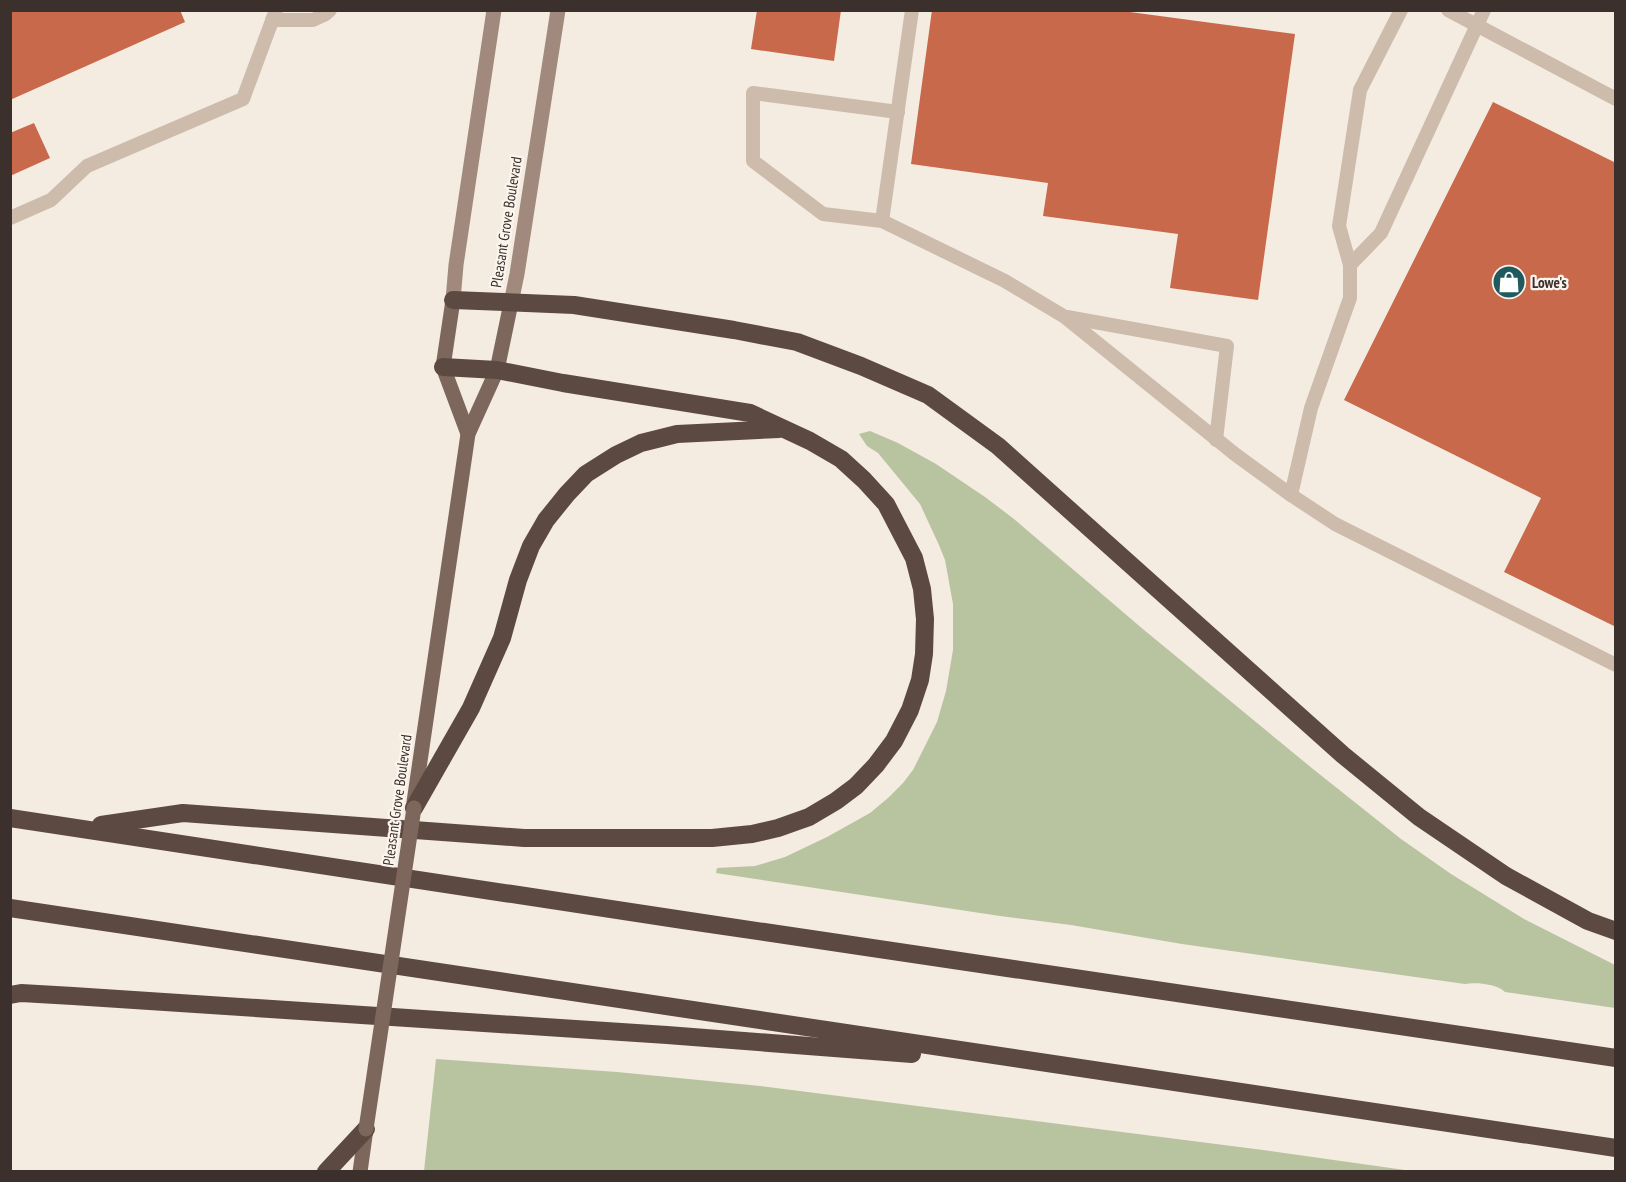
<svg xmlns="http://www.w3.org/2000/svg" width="1626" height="1182" font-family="'PT Sans Narrow',sans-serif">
<rect width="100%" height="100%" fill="#f4ebe1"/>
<g fill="#b8c4a0">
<path d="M870,431L898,443L936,464L985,497L1014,519L1144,630L1313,769L1401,839L1451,874L1524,919L1615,965V1008L1505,992C1497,984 1476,982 1465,984L1182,944L1071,925L1000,916L716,873L717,868L755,866L785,857L827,837L870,813L888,798L903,783L913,770L937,722L946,691L953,650V604L945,560L939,545L920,504L878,453L867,446L859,434Z"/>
<polygon points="436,1059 617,1072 760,1086 1263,1150 1412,1171 424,1171"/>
</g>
<g fill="#c8694b">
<polygon points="10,10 180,10 185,22 10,100"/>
<polygon points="757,10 841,10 834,61 751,49"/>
<polygon points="932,10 1115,10 1295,34 1258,300 1170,288 1178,234 1043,216 1048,183 911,164"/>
<polygon points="1493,102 1616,163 1616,627 1504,572 1541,498 1344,400"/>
<polygon points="34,123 50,158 10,176 10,133"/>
</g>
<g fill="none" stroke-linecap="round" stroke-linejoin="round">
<g stroke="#cdbbac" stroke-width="14">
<polyline points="912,10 882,221 1005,281 1065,317 1236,455 1291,495"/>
<polyline points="1401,10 1360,90 1339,226 1350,265 1350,298 1311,408 1291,495 1335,524 1616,665"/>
<polyline points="1448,10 1616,99"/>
<polyline points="272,20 313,20 324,15 330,10"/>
<polyline points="10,218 51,200 87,166 243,99 276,10"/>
<polyline points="882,221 823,214 753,161 753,93 898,112"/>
<polyline points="1350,265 1381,233 1484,10"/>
<polyline points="1067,317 1227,346 1216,440"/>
</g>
<g stroke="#a18a7d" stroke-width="15">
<polyline points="453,300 456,265 494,10"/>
<polyline points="511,303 517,274 558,10"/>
</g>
<g stroke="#7d675c" stroke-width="15">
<polyline points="453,300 443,367 468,434"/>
<polyline points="414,802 468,434 497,370 511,303"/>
<polyline points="360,1172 366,1129"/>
</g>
<g stroke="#5c4a42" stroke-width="18">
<polyline points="453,300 574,305 734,330 797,342 861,366 928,395 998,446 1343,755 1419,817 1506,876 1588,921 1616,931"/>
<polyline points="414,808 471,708 502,638 518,580 531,546 546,520 567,494 586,474 616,455 641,443 677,434 779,429"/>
<polyline points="10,818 683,920 1616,1058"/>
<polyline points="101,825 183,813 524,838 712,838 752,834 778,828 809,817 836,801 856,786 876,765 894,741 910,710 920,680 924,654 925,619 922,589 914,558 886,504 864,480 841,459 810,441 750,413 563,383 497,370 443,367"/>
<polyline points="10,908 1616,1148"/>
<polyline points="10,995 21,993 73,996 667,1035 912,1054"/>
<polyline points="326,1172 366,1129"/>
</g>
<polyline stroke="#7d675c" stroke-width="15" points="366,1129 414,808"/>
</g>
<defs>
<symbol id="shop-disc" viewBox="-11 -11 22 22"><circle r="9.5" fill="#1f5a5e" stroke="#fbf5ee"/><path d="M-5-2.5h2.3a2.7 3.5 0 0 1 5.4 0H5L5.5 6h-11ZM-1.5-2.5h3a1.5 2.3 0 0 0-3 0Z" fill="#fff"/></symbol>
</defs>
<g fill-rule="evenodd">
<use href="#shop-disc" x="1490" y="263" width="38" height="38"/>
</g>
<g text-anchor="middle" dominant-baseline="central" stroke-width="4.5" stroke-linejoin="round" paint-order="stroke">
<g font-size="15" fill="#3b302b" stroke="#fbf5ee">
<text transform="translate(506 222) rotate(-81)">Pleasant Grove Boulevard</text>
<text transform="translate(397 800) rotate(-82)">Pleasant Grove Boulevard</text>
</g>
<g font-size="15" font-weight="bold" fill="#3b302b" stroke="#fbf5ee" text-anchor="start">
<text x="1532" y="282">Lowe's</text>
</g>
</g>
<rect width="1626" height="1182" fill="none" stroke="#3b302b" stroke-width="24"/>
</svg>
